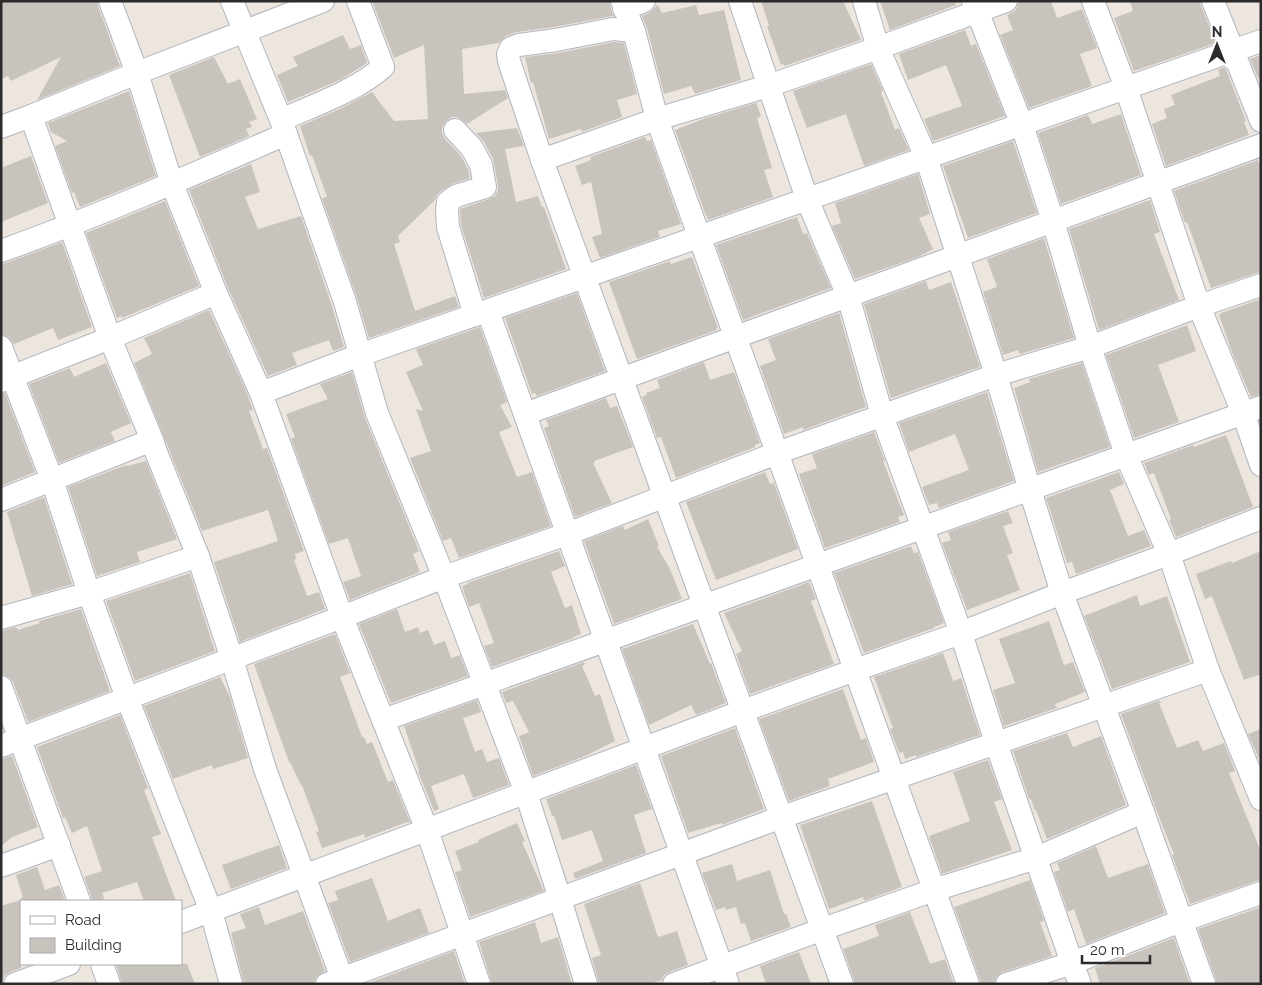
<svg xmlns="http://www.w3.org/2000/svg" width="1262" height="985" font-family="Raleway,sans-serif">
<rect width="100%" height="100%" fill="#ece6df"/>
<g fill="#c8c4bd">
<polygon points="1,1 97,1 98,6 120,66 37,100 61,57 11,81 8,76 1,79"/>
<polygon points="372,1 609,1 613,16 554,27 517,32 506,36 499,43 462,49 464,94 505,90 508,98 467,124 458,117 452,117 446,121 442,127 442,133 445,139 461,156 468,169 470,178 452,184 440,192 437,195 435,200 398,236 400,242 394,244 415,311 455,296 459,307 369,338 357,298 322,198 327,197 312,155 310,156 300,126 340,109 372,92 394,121 428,119 424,45 394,58"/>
<polygon points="761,1 843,1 861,40 784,66 784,64 781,65 767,26 769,25"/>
<polygon points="880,1 954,1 956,5 890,30"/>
<polygon points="1019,1 1051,1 1057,18 1082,9 1097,48 1080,54 1092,86 1029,108 1000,35 1013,30 1007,15 1016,10"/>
<polygon points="1130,1 1200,1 1201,6 1216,43 1134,71 1114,18 1133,11"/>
<polygon points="658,5 662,13 696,5 699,15 724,10 741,80 695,94 691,86 664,94 647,28 642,16 649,13"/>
<polygon points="965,30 971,46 976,44 1005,116 933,141 924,119 962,106 946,65 908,80 899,54"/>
<polygon points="343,35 350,49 361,45 367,63 342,79 288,102 277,75 298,66 293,57"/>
<polygon points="614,42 624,43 637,94 617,100 622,117 582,132 581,129 549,139 533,82 531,83 525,57 558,53"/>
<polygon points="1261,55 1261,77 1258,78 1250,59"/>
<polygon points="214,57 228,84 240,79 257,119 249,122 252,127 246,129 249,136 200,157 169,75"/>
<polygon points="871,64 883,91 881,92 895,130 899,128 909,150 864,166 846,114 807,128 793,91"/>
<polygon points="1225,67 1246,121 1244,122 1249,135 1166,166 1152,124 1167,118 1164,109 1175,105 1171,95 1220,76 1218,70"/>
<polygon points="129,91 156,176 80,207 74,192 72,193 55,146 67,141 51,132 48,123"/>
<polygon points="756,103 761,116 757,118 772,168 764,170 773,197 708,220 707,215 706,216 675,130 706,118"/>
<polygon points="1121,114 1141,175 1061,204 1038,133 1088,115 1092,124"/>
<polygon points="517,128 524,146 505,149 516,202 538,196 542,207 544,207 566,269 484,298 461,225 460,209 489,199 495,196 498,190 498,185 493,159 484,142 476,133"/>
<polygon points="645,137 647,141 651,140 681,224 658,231 660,237 600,258 592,237 602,234 591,182 582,185 575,166 591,160 590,157"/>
<polygon points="1013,141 1037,213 968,238 943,166"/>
<polygon points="31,156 48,203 1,222 1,168"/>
<polygon points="1258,160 1261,167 1261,272 1257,273 1211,288 1187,222 1185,223 1174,191"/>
<polygon points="251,164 260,192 245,197 258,229 301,216 332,306 344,347 333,351 329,340 292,353 297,365 268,376 228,288 189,190"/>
<polygon points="918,174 930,214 919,218 933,249 918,257 855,279 832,226 841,223 835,203"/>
<polygon points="1150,200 1160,232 1154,234 1179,300 1099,330 1069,229"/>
<polygon points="165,201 199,286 122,318 121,316 117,318 86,233"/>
<polygon points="797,217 803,234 807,233 831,288 743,320 716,245"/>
<polygon points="1044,238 1074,338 1020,354 1018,350 1003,355 983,292 997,287 987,259"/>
<polygon points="62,242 92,327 58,340 53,328 14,344 9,337 1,334 1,264 6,263"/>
<polygon points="692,257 718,328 716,328 717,330 637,359 609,282 670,261 671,264"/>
<polygon points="926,281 929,290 951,282 980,367 891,398 864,304"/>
<polygon points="577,293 605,371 537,396 535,393 532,394 505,318"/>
<polygon points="1261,299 1261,394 1251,397 1233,355 1219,315 1221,314 1221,313"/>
<polygon points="209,310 247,393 253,410 249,411 263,449 267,448 304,551 295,554 296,559 294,560 307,596 319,592 325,609 240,642 214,562 278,541 268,510 202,531 134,363 152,354 144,338"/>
<polygon points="839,313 866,407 803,430 803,427 784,434 760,366 776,360 768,339"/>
<polygon points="1187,325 1196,351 1158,365 1179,422 1134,438 1106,355"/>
<polygon points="480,327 507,402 500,405 512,427 499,432 517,477 532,472 551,526 459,558 451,538 443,541 410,458 431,451 416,409 423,411 406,372 423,365 416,349"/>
<polygon points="704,362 710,380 734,372 760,443 755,445 755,447 676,478 661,437 657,438 642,397 647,395 646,393 660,388 657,380"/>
<polygon points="106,363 131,423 111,432 115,441 59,463 29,384 70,368 74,377"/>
<polygon points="1082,363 1110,447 1038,472 1014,388 1030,382 1029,379"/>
<polygon points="352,372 365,418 419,551 413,554 420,572 350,600 343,582 361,576 348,538 329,544 291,439 295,437 286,414 328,399 320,384"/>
<polygon points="987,392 1014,481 939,508 937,503 929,505 922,487 969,470 955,434 909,452 899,423"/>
<polygon points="5,393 35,472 1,486 1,394"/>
<polygon points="606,398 610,408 617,406 633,447 594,461 595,463 593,463 612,503 575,517 544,428 549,426 546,420"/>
<polygon points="874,432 885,461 883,461 904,515 898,517 900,522 825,548 799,474 817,468 812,454"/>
<polygon points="1226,435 1253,507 1176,537 1169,520 1171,519 1154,473 1149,475 1144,463 1193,445 1194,447"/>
<polygon points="146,461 177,539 137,552 140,562 97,576 68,487 126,465 127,466"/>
<polygon points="765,472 770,484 774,483 798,549 716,580 686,502"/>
<polygon points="1119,472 1124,484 1110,490 1128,536 1144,530 1151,546 1076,574 1072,562 1067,563 1046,498"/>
<polygon points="44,497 72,584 32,596 7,512"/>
<polygon points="1008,511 1013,523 1003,526 1013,553 1007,555 1020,590 967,610 942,543 951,540 948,532"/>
<polygon points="648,519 659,546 657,547 669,567 682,599 614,624 584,541 623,526 625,530"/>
<polygon points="911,546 914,553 918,552 944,623 934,627 934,628 864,653 834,573"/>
<polygon points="559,551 565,566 551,572 565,608 572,605 581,634 573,637 574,638 492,667 484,646 494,643 479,603 469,607 462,586 468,584 467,583"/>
<polygon points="1261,551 1261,674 1244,680 1212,596 1205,599 1196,574 1231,561 1232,563"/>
<polygon points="190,573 215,651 135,681 106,601"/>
<polygon points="809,582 816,599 811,601 834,664 750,694 736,654 742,651 724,613"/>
<polygon points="1137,595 1140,606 1167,596 1190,662 1112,689 1084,616"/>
<polygon points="81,609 110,691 28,722 13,682 9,677 1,674 1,631 16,627 18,630 40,623 39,621"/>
<polygon points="397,609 405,632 418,627 420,633 428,630 434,645 445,641 451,658 460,655 468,676 391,703 359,624"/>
<polygon points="1049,621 1064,665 1073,662 1085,692 1055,704 1057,708 1004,726 993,690 1015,683 999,639"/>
<polygon points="693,624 710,664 711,663 726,703 696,715 691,705 649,725 622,649"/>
<polygon points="335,634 350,673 340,677 362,737 364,737 367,744 372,742 388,782 393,780 410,822 407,823 407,822 365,838 364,834 322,848 316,832 319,831 302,785 301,785 290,762 289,762 254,664"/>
<polygon points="943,653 953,681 961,678 980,735 916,757 916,755 905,759 903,752 899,753 890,729 893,728 874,677"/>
<polygon points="584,662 585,664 582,666 595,696 600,694 615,741 583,757 533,776 519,736 529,732 513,701 506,703 502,692"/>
<polygon points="220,677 230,697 248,758 213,769 212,765 173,779 144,706"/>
<polygon points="843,689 861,740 866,738 874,762 828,779 830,786 789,801 759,719"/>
<polygon points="477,700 481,712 463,718 475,752 482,749 487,762 499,758 509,785 473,798 464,774 431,786 439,809 434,811 418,771 419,770 404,726"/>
<polygon points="1160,700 1161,702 1159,703 1177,748 1198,740 1203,751 1224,743 1235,771 1229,773 1261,852 1261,880 1257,881 1190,904 1172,855 1174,854 1157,812 1121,714"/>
<polygon points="120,715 148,788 144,790 161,834 152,837 176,901 144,901 137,882 102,893 105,901 92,901 91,896 84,877 102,871 87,826 72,833 65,817 63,818 37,747"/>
<polygon points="735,728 764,809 722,825 721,823 688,833 661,756"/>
<polygon points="1261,729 1261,761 1260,761 1248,734"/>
<polygon points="1067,733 1073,747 1101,736 1126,805 1047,839 1036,810 1035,811 1031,799 1029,799 1013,751"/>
<polygon points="12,756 38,827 12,837 1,846 1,759"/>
<polygon points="988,760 1002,799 994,802 1012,850 942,874 929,836 970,821 953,772"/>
<polygon points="636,765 652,809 634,815 646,853 575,879 573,873 603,861 592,830 562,840 554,816 552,816 546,799"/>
<polygon points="872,801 902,887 864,901 863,897 829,909 800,825"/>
<polygon points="517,823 525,841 522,842 544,891 470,917 455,872 462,870 455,851 479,842 478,840"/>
<polygon points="279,845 287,868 231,889 222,865"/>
<polygon points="1096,846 1108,878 1148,864 1165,913 1086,944 1074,909 1068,912 1054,872 1060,870 1057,863"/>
<polygon points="732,864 737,881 770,870 784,914 786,914 791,927 751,941 745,923 741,924 736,907 726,910 725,907 716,910 702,873"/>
<polygon points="37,867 45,890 59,885 65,901 22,901 21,898 23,897 16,875"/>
<polygon points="372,878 388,921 420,908 429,933 350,962 328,903 338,900 335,891"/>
<polygon points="1030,880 1044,921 1040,922 1052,956 1003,972 997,976 994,984 981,984 980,980 954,907"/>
<polygon points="640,883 658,937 677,931 688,965 669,972 664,975 662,980 649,984 599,984 592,958 601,955 584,904"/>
<polygon points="21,900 21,968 10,972 5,975 1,983 1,906"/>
<polygon points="259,907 265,925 303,911 325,971 317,976 314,984 244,984 231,933 246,928 240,914"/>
<polygon points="1261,907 1261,984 1217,984 1216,980 1198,929"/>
<polygon points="910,912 930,964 945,959 954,984 855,984 854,980 843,949 879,936 875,925"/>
<polygon points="535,922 541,943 558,937 572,984 492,984 479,942"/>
<polygon points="1174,938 1190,984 1100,984 1095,968"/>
<polygon points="454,951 465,984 366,984"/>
<polygon points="799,952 811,984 766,984 760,966"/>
<polygon points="116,964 187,964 195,984 122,984"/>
</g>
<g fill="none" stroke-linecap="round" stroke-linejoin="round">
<defs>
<g id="street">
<polyline points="110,1 137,73 172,184 216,293 261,393 342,617 427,830 479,984"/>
<polyline points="232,1 281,120 345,302 377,413 444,577 526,793 560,899 586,984"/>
<polyline points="622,1 634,31 657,119 968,984"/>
<polyline points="740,1 807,199 848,296 882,415 961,633 996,743 1072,963 1080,984"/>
<polyline points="864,1 878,48 926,157 996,375 1030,490 1062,593 1143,812 1204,984"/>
<polyline points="973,1 1022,125 1053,221 1090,347 1126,455 1169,554 1208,670 1261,799"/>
<polyline points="1093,1 1126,88 1199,306 1243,413 1261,465"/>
<polyline points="1213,1 1261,121"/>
<polyline points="624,9 644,1"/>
<polyline points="634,31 613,29 556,40 519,45 511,48 508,54 509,61 542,160 842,984"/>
<polyline points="31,116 110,338 152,440 156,452 198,556 232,659 265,769 344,984"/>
<path d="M281,120C314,105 356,91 383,67L358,1"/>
<polyline points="1,127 31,116 137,73 323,1"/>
<polyline points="455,130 472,148 481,165 485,187 456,196 448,202 447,211 448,227 475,315"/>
<polyline points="542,160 657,119 768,86 878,48 1006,1"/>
<path d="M1,251C98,216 192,175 286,134"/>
<polyline points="488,311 728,984"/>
<polyline points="1,347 52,480 89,593 127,698 211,911 231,984"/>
<polyline points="1,381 110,338 216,293"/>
<polyline points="261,393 360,355 1261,41"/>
<polyline points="525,414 1261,145"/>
<polyline points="1,500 152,440"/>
<polyline points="1,618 89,593 198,556"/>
<polyline points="1,687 79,901"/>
<polyline points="383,720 1261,407"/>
<polyline points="1,746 342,617 444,577 567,534 777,453 996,375 1090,347 1199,306 1261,285"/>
<polyline points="1,866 59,845"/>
<polyline points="181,922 743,711 855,670 961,633 1062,593 1169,554 1261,518"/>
<polyline points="102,964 109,984"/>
<polyline points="15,984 69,964"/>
<polyline points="327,984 782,817 1208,670"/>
<polyline points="674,984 823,929 934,890 1036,858 1143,812"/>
<polyline points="1007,984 1072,963 1181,921 1261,893"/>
</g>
</defs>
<use href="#street" stroke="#b2b5be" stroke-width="24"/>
<use href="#street" stroke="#fff" stroke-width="22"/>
</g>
<rect width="1262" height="985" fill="none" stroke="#2b2b2b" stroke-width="5"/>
<rect x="20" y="900" width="162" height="65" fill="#ffffff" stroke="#aaaaaa"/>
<rect x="30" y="916" width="25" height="8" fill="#ffffff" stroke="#aaaaaa"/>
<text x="65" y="925" font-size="15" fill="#2b2b2b">Road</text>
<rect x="30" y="938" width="25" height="15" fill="#c8c4bd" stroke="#aaaaaa"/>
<text x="65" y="950" font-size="15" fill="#2b2b2b">Building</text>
<g transform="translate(1217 45)" stroke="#ffffff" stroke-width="4" paint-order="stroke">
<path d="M0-4L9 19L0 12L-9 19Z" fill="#2b2b2b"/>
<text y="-8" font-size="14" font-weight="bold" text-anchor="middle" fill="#2b2b2b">N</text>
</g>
<path d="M1082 955v8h68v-8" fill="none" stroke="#2b2b2b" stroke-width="2.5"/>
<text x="1090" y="955" font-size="15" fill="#2b2b2b" stroke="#ffffff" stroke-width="4" paint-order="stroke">20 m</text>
</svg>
